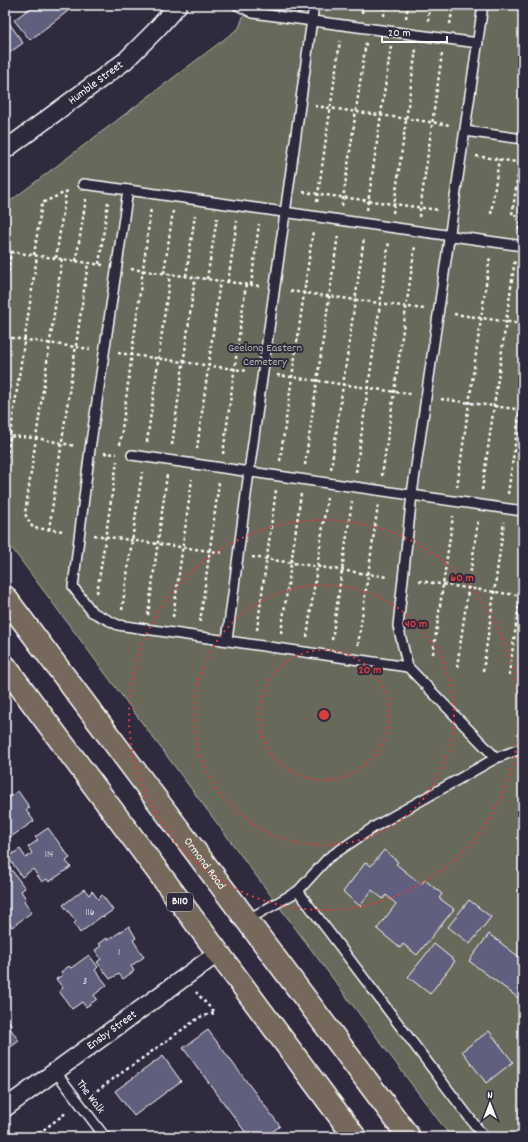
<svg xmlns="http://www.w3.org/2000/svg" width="528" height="1142" font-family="Dekko,sans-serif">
<rect width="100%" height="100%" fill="#2f2a3d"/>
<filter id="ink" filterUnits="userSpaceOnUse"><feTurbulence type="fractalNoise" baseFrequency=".025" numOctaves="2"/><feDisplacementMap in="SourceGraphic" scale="8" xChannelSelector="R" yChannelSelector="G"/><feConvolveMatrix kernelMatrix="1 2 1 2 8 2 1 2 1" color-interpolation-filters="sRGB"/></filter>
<g filter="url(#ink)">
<polygon fill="#67695a" stroke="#b3b4ac" points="247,5 523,5 523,1137 451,1137 5,539 5,205 239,28"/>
<g fill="#61617e" stroke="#fff">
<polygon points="34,5 64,5 68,11 30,40 14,20"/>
<polygon points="5,17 23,43 5,56"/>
<polygon points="18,791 30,808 26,810 34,821 5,841 5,800"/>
<polygon points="48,828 70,858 66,861 71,867 49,882 47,879 42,882 33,869 22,877 8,857 20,849 26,858 32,853 28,847 38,840 35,837"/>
<polygon points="384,850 398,862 396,864 421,884 425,880 442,894 439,898 454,909 417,955 403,944 400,948 377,929 396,904 386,895 383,899 372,890 360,906 343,892 366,862 371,866"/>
<polygon points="10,868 25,888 21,891 26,899 24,901 32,912 12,927 5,917 5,872"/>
<polygon points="84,889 89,895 92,891 98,899 102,895 113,910 103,917 102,916 80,933 74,924 76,921 63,905"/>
<polygon points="469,900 491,917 470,944 448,927"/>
<polygon points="129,926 136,938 133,940 144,957 131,966 134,971 123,979 119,974 110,979 97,962 101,959 95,950 101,946 99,944 107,938 108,940"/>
<polygon points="489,934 523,960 523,996 521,1000 469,961"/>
<polygon points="434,944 455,961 430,994 408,977"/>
<polygon points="89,955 98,967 95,970 107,985 94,995 97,999 86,1007 82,1002 72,1009 59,991 63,988 56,979 63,975 61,972 69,966 71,968"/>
<polygon points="5,1015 12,1026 10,1028 19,1041 5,1051"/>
<polygon points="208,1030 280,1126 266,1137 249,1137 183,1048"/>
<polygon points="489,1031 513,1062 486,1083 462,1051"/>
<polygon points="163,1056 181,1081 134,1116 115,1091"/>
</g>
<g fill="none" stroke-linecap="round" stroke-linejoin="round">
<defs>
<g id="service">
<polyline points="237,5 253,13 478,43"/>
<polyline points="483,5 412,494 398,626 408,667 496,758"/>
<polyline points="465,131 523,139"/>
<polyline points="83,184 128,190"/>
<polyline points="132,455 523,511"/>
<polyline points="227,640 249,472 314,5"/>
<polyline points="408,667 118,625 92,612 73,587 90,449 128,190 523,246"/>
<polyline points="298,891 328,858 374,827 496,758 523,748"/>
<polyline points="247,920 298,891 484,1137"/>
<polyline points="56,1072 105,1137"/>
</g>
<g id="minor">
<path id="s1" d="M5,150L125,61L155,31L178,5"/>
<path id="s2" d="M5,1108L218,953"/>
</g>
<g id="trunk">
<path id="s3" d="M5,597L409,1137"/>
<polyline points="5,666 355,1137"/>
</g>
</defs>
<use href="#service" stroke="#fff" stroke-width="12"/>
<use href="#minor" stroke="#fff" stroke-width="20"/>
<use href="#trunk" stroke="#fff" stroke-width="25"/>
<g stroke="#fff" stroke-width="2.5" stroke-dasharray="3 3" stroke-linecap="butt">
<polyline points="362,13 363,5"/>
<polyline points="384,16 385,5"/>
<polyline points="406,18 408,5"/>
<polyline points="428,21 430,5"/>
<polyline points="450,24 453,5"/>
<polyline points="315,106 451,125"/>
<polyline points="476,156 523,163"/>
<polyline points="303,192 439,210"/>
<polyline points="317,202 340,41"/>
<polyline points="342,206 366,42"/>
<polyline points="367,210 391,46"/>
<polyline points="393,213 416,49"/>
<polyline points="491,214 499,159"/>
<polyline points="419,217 442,54"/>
<polyline points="519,230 521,216 512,215 520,162"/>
<polyline points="5,251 103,265"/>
<polyline points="34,255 42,203 70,190"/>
<polyline points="56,258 66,192"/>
<polyline points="62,259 25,514 33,528 65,531"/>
<polyline points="76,261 86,199"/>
<polyline points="99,264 108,202"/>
<polyline points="131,269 259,286"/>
<polyline points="164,273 173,211"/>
<polyline points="186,276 195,215"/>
<polyline points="207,279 217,218"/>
<polyline points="228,282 237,221"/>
<polyline points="251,285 259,224"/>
<polyline points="290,291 424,309"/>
<polyline points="5,295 11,252"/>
<polyline points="454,314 523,324"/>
<polyline points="5,337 90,349"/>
<polyline points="118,353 248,371"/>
<polyline points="277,375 410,394"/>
<polyline points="441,399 523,410"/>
<polyline points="5,436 36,438 76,446"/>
<polyline points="147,442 170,274"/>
<polyline points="120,445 151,208"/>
<polyline points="172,445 195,278"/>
<polyline points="197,449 220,281"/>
<polyline points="104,453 117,454"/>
<polyline points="223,454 246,284"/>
<polyline points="280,461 313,231"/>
<polyline points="305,465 338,235"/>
<polyline points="331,469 364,238"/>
<polyline points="5,470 37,256"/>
<polyline points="356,472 389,241"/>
<polyline points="382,476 415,246"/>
<polyline points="457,487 490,256"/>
<polyline points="482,490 515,259"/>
<polyline points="508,494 523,388"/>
<polyline points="49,530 88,263"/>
<polyline points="94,535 224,553"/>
<polyline points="252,557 388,577"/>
<polyline points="419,581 523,596"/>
<polyline points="97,593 117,461"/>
<polyline points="122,610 142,472"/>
<polyline points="148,615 167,475"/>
<polyline points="173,617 192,479"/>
<polyline points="200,622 219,482"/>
<polyline points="257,630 276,490"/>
<polyline points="281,633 301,494"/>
<polyline points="307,637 327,498"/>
<polyline points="332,640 352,501"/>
<polyline points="358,645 378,505"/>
<polyline points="433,654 453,516"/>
<polyline points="457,667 478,521"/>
<polyline points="483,671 504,522"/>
<polyline points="509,675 523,576"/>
<polyline points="92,1094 200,1017 215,1013 196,992"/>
<polyline points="34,1137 67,1112"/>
</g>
<use href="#service" stroke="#2f2a3d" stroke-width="9"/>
<use href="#minor" stroke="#2f2a3d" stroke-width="17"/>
<use href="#trunk" stroke="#76695c" stroke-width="22"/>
</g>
</g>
<g fill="none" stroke="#da3e3e" stroke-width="2" stroke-dasharray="2 4">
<circle cx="324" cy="715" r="65"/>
<circle cx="324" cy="715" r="130"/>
<circle cx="324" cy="715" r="195"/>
</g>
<g text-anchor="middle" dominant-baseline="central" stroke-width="4" stroke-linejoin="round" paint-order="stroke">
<g font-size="10" fill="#d8d8df">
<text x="49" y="855">114</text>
<text x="90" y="913">116</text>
<text x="119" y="953">1</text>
<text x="85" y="982">3</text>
</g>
<rect fill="#2f2a3d" stroke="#c1bfc5" stroke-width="1" x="167" y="893" width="26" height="18" rx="3"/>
<g font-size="11" font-weight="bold" fill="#fff">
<text x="180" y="902">B110</text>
</g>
<g font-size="12" fill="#fff" stroke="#2f2a3d">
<text stroke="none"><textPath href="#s1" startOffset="113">Humble Street</textPath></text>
<text stroke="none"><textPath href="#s3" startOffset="333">Ormond Road</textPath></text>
<text stroke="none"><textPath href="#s2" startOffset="132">Ensby Street</textPath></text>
<text transform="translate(90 1097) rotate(53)">The Walk</text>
</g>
<g font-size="12" fill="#b3b4ac" stroke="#2f2a3d">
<text x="265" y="348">Geelong Eastern<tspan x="265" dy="14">Cemetery</tspan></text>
</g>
</g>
<circle cx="324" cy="715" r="6" fill="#da3e3e" stroke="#2f2a3d" stroke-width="2"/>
<g font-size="12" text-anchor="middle" font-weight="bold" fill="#da3e3e" stroke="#2f2a3d" stroke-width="4" stroke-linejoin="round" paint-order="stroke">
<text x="462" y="581">60 m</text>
<text x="416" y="627">40 m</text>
<text x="370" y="673">20 m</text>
</g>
<rect width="528" height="1142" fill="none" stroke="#2f2a3d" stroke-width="20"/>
<rect x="10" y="10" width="508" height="1122" fill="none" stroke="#fff" stroke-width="1.5" filter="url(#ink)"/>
<g transform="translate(490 1104)" stroke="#2f2a3d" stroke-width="3" paint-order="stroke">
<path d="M0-3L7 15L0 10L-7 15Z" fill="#ffffff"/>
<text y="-6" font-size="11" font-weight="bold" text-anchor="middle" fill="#ffffff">N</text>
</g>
<path d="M382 36v6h65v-6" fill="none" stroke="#ffffff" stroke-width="2"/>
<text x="388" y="36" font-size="12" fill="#ffffff" stroke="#2f2a3d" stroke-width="3" paint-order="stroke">20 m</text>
</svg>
